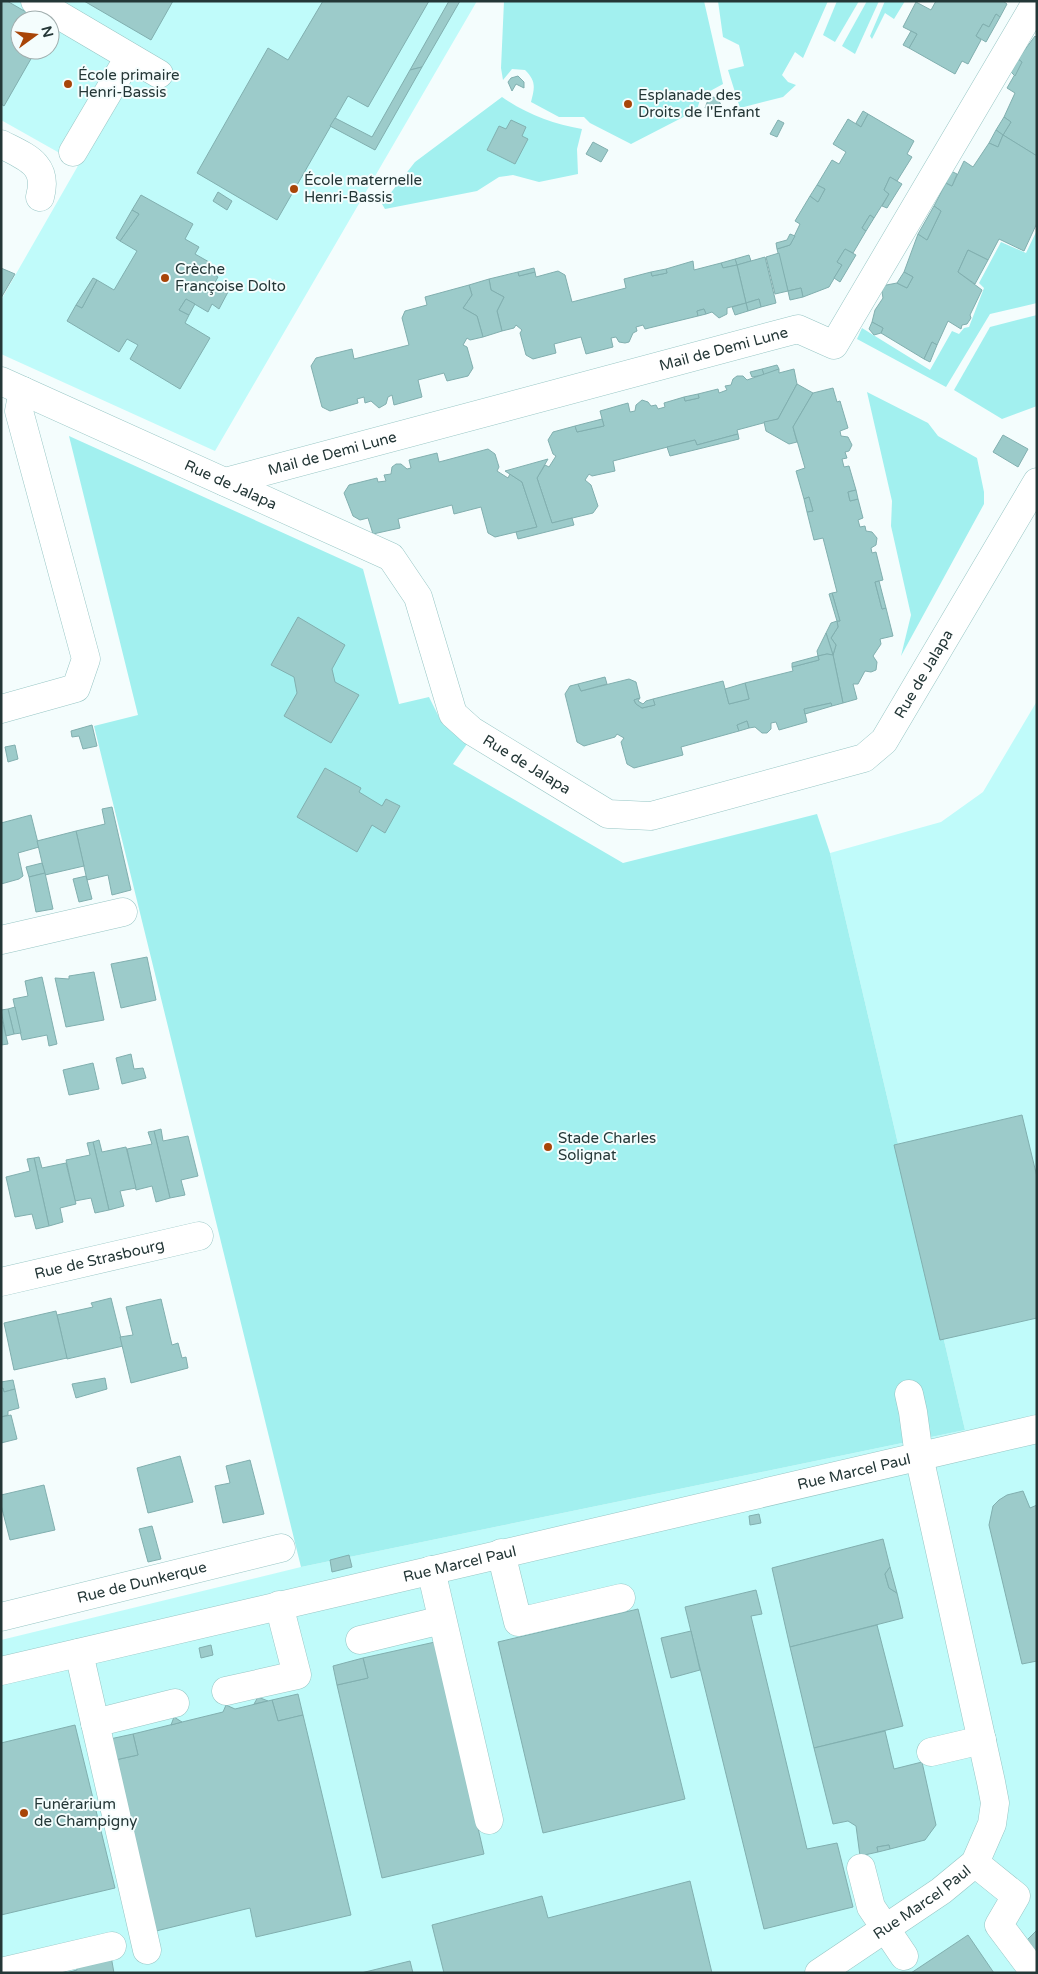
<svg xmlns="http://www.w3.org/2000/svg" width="1038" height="1974" font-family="'Varela Round',sans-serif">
<rect width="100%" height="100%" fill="#f4fdfd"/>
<g fill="#c0fbfa" fill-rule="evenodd">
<path d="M1,1H477L215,451L1,354V300L79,164L1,120ZM20,20H50V50H20Z"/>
<polygon points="1037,701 1037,1973 1,1973 1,1640 301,1567 965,1430 830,853 941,822 983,792"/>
</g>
<g fill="#a2f0ef">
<path d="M504,1H704L723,84L701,96L697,110L631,144L590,123L584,117H559L531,102C535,87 536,81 525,70L512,69L503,80L501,68Z"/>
<polygon points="718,1 828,1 803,58 795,52 782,75 788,82 796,85 783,97 740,108 728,70 744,66 739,45 723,37"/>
<polygon points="837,1 859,1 835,42 823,35"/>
<polygon points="867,1 879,1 855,54 842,46"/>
<polygon points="885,1 905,1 894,19 885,13 872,39 870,36"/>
<path d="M502,97C526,114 553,124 582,129L577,149L578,174L539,182L513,175L499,177L477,191L385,209L382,204L415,162Z"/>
<polygon points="1037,230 1037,303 990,314 946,387 857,339 862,328 930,370 952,331 959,334 964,328 969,327 984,288 979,283 1001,242 1026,253"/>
<polygon points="1037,315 1037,406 1002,419 954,390 990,327"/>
<polygon points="867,392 928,423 938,436 977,458 984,492 984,504 901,656 911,615 891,526 892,501"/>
<polygon points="69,436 363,569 399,704 429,697 442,723 467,744 453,764 623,863 817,814 830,853 965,1430 301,1567 94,726 138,715"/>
</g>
<g fill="#9ccbca" stroke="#81afaf">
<polygon points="1,1 7,1 40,20 20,20 20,50 36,50 4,106 1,104"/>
<polygon points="84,1 173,1 151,40"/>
<polygon points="323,1 429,1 368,107 348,96 277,220 197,173 268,48 288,60"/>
<polygon points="449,1 460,1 422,67 410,70"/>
<polygon points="936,1 1003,1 1007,4 1000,17 996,14 989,27 983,24 976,36 981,40 968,64 962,61 955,74 909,48 917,34 903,27 916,2 931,10"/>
<polygon points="996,14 1000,17 986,42 976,36 983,24 989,27"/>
<polygon points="911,31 917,34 909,48 903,45"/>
<polygon points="1035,36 1037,38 1037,156 1003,135 1011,122 1004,117 1015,93 1007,88 1022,62 1018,59"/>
<polygon points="1018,59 1022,62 1015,76 1011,72"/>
<polygon points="422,67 375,150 330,126 335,118 372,137 410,70"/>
<polygon points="518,76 524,82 524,88 516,84 512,91 508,82 511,78"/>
<polygon points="713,97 718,99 721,105 719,112 715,114 712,105 705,108 708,100"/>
<polygon points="863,111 868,114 861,127 856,123"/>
<polygon points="868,114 914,141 907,154 912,157 897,181 890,177 884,190 889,194 874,218 870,215 862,228 866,231 853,253 845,249 837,262 842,265 829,287 803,297 801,288 788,291 777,249 790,245 800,224 795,221 810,196 818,202 825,189 817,185 832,160 839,164 846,152 833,144 848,119 861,127"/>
<polygon points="1004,117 1011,122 1003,135 996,130"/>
<polygon points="511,120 526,127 522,136 528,139 515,164 487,150 499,126 506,129"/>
<polygon points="778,120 784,123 777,137 770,134"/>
<polygon points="996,130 1003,135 998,147 989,143"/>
<polygon points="1003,135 1037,156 1037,223 1024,251 999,239 988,260 968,250 958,272 982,290 970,315 971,318 967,324 962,325 961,329 948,321 937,345 932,342 924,359 881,333 883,328 872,322 875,310 883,298 881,286 897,283 907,288 913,277 904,272 918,234 927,240 941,211 934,206 946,183 952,186 964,161 973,167 989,143 998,147"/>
<polygon points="593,142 608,150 601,162 586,154"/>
<polygon points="951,171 957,174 952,186 946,183"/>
<polygon points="890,177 902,184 887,208 882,206 889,194 884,190"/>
<polygon points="817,185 825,189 818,202 810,196"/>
<polygon points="218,192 232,201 227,210 213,201"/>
<polygon points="141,195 193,224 185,239 199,247 195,254 209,262 205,269 218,277 214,284 228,292 219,309 212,304 208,312 186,299 179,310 189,315 185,323 210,338 180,389 130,359 138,345 127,339 119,352 67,321 76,305 82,308 97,280 114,290 137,251 120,241 139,214 132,210"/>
<polygon points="934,206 941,211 927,240 918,234"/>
<polygon points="132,210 139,214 120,241 116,238"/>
<polygon points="870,215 874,218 866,231 862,228"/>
<polygon points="790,234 795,236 790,245 777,249 776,243 787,240"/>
<polygon points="845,249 856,255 840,282 834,278 842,265 837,262"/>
<polygon points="968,250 988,260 975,284 958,272"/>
<polygon points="779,253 788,291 775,294 766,257"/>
<polygon points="749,255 751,261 737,265 735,259"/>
<polygon points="765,257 776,303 761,307 759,299 746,303 737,265"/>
<polygon points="735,259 737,265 723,268 721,263"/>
<polygon points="693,261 694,270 721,263 723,268 737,265 746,303 727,308 727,314 719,318 712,312 706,314 704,309 697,311 698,316 645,329 643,325 636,327 637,331 633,333 629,342 625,343 619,342 616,337 611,338 613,347 586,354 581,337 554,344 556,353 533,359 526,355 520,333 522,330 516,325 514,328 502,331 497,311 504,297 491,290 489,279 518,272 519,276 535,272 536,277 558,271 565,275 572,302 626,288 624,279 651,272 652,276 667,273 666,269"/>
<polygon points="1,268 15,274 1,298"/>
<polygon points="534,268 535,272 519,276 518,272"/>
<polygon points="666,269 667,273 652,276 651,272"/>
<polygon points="904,272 913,277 907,288 897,283"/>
<polygon points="93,278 97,280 82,308 76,305"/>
<polygon points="489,279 491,290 504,297 497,311 502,331 483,337 477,316 463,308 472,295 469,285"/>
<polygon points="469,285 472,295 463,308 477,316 483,337 470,340 467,338 463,345 467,347 473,368 468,376 447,381 444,373 418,380 422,397 394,405 392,395 388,397 386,404 379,408 371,401 365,403 364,397 357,399 358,403 330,411 322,407 311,366 316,358 352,349 354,359 409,345 402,318 405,311 427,305 425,297"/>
<polygon points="801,288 803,297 790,300 788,291"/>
<polygon points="186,299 195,304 189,315 179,310"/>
<polygon points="759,299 761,307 748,311 746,303"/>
<polygon points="746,303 748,311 735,315 732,307"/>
<polygon points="704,309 706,314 698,316 697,311"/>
<polygon points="872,322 883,328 881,333 874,335 869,329"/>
<polygon points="932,342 937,345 930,362 924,359"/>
<polygon points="777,365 779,369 764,375 762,369"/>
<polygon points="762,369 764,375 752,377 750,372"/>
<polygon points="779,369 779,373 794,369 797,384 778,419 737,430 738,434 697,445 695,440 613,461 615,471 592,476 589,474 585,480 591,485 598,506 593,513 552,523 537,478 545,465 549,467 556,456 553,454 548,440 553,432 575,426 577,432 604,426 600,411 628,403 630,412 635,411 636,405 642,400 648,402 651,406 656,405 658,409 665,407 664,403 684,397 685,401 699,398 698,394 718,389 719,393 727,390 725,386 731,385 733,379 737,376 743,376 747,380"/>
<polygon points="797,384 813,393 793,427 797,442 789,444 766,431 764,422 778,419"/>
<polygon points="833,388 837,402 840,401 848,428 840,431 841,436 848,437 852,445 849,451 845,452 847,458 842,459 844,467 849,466 856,490 848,492 850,501 858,499 863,518 858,520 860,527 865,526 866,531 872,532 877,538 876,545 871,548 872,553 876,552 883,580 875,582 882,609 886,608 893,636 880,639 881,644 873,656 877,662 876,670 871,672 865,671 858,684 853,684 857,699 843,703 833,655 836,645 831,638 838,627 837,621 840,621 832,593 837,592 823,538 814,540 807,512 813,511 809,497 804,499 796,471 805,468 793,427 813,393"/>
<polygon points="698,394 699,398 685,401 684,397"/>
<polygon points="602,419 604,426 577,432 575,426"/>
<polygon points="738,434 739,439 670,456 667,447 695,440 697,445"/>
<polygon points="1003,435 1028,449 1018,467 993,452"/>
<polygon points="488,449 495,454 499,467 497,471 508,478 510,474 522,482 537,527 495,537 488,533 481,507 454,514 452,505 398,519 400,528 373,534 368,518 360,520 353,516 344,493 349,485 377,478 378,482 386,481 384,475 391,474 392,467 396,464 401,464 407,469 411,468 409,460 437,453 439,462"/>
<polygon points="548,459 537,478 552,523 572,518 574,525 518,539 516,532 537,527 522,482 505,471"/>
<polygon points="856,490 858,499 850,501 848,492"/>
<polygon points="809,497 813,511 807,512 804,499"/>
<polygon points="879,581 886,608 882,609 875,582"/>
<polygon points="832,593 840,621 837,621 829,594"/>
<polygon points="298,617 345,645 332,669 335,682 359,695 331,743 284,716 297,693 294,677 271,665"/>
<polygon points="837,621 838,627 831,638 836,645 833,655 826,633 831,623"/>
<polygon points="826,633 833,655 827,654 818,656 817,651"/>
<polygon points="827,654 833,655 843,703 832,706 831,703 804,709 807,722 779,730 776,722 771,723 771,729 767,733 762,733 755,727 749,728 747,721 737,725 739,731 681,747 683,755 634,768 627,764 621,742 624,738 617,734 615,737 584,746 577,742 565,694 570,686 578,684 581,691 629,679 636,682 640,698 634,700 636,704 642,708 655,705 653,699 723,681 729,704 749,699 745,683 793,671 792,667 819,660 818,656"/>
<polygon points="818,656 819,660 792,667 792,663"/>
<polygon points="605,677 607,684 581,691 578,684"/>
<polygon points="745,683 749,699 729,704 725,689"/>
<polygon points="640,698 638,701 643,704 646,701 653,699 655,705 642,708 636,704 634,700"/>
<polygon points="831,703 832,706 805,714 804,709"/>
<polygon points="747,721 749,728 739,731 737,725"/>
<polygon points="92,725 97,746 83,749 79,736 72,737 71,731"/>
<polygon points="15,745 18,759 8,762 5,747"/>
<polygon points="325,768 361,788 359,792 382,806 386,799 400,806 385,833 372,825 357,852 297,817"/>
<polygon points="112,807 131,890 112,895 108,875 87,880 76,831 105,824 102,809"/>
<polygon points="31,815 39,847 18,853 23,876 19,879 1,884 1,823"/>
<polygon points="76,831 84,866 45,875 37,841"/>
<polygon points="42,863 45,873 29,877 26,867"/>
<polygon points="45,873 53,909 36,912 29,877"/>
<polygon points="86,876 92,899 79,902 73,879"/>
<polygon points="147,957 156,1000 121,1008 111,964"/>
<polygon points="94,972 104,1020 66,1027 55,978 69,979 69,976"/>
<polygon points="42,977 57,1044 49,1046 47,1035 22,1040 13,999 28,996 25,981"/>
<polygon points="15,1007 21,1033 14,1034 8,1009"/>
<polygon points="8,1009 14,1034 6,1036 1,1010"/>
<polygon points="1,1016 8,1044 1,1045"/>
<polygon points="131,1054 134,1069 143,1068 146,1078 122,1084 116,1058"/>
<polygon points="93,1063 99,1089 69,1095 63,1070"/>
<polygon points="1022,1115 1037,1177 1037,1318 940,1340 894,1145"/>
<polygon points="161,1129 163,1141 188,1136 198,1176 181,1180 185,1195 170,1198 154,1131"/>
<polygon points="154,1131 170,1198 156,1202 152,1186 136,1190 127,1149 152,1144 148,1132"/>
<polygon points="99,1140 102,1152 126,1147 136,1188 120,1191 124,1206 109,1210 93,1142"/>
<polygon points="93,1142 109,1210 95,1213 91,1198 75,1201 66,1160 90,1155 87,1143"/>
<polygon points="39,1157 42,1168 66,1163 76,1204 60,1208 63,1222 49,1226 34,1158"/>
<polygon points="34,1158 49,1226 36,1229 32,1214 15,1217 6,1177 30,1171 27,1159"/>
<polygon points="111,1298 123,1346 67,1359 57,1315 93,1307 91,1303"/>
<polygon points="161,1299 172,1345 178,1343 182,1358 186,1357 188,1368 131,1383 120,1337 133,1335 126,1307"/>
<polygon points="56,1311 67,1358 14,1370 4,1323"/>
<polygon points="105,1378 107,1389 76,1398 72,1384"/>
<polygon points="13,1380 15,1389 4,1392 3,1388 1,1389 1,1382"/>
<polygon points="3,1388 4,1392 15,1389 19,1408 8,1411 8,1415 1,1417 1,1389"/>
<polygon points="11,1415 17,1439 1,1443 1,1417"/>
<polygon points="180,1456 193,1502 148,1513 137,1468"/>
<polygon points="250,1460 264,1514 223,1523 215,1486 230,1483 226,1466"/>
<polygon points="44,1485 55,1530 10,1540 1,1505 1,1495"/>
<polygon points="1023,1491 1030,1508 1037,1505 1037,1661 1022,1664 989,1525 993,1506 999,1500 1007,1495"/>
<polygon points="759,1514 761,1523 750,1525 749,1516"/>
<polygon points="152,1526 161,1559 148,1562 139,1529"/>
<polygon points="883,1539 890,1567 885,1574 889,1588 897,1593 903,1618 790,1647 772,1568"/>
<polygon points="349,1555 352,1567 332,1572 330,1560"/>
<polygon points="890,1567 897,1593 889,1588 885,1574"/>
<polygon points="756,1590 762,1614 751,1616 807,1849 837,1843 853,1907 764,1929 685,1607"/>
<polygon points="638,1609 685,1799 543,1833 498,1642"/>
<polygon points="877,1625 903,1726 814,1748 790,1647"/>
<polygon points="691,1631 700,1670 671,1678 661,1638"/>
<polygon points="435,1642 484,1854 382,1878 337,1685 368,1678 363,1658"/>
<polygon points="211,1645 213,1655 201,1658 199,1648"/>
<polygon points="363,1658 368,1678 337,1685 333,1666"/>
<polygon points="298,1694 303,1715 278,1721 272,1700"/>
<polygon points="258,1697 268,1701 254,1704"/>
<polygon points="272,1700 278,1721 303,1715 351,1915 256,1937 250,1908 156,1931 115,1760 138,1755 133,1734 223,1712 226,1705 235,1709"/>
<polygon points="174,1717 182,1722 171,1725"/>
<polygon points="75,1725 115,1888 1,1915 1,1743"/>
<polygon points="885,1731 894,1769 922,1762 936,1825 925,1840 890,1849 889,1845 877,1847 878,1852 860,1856 856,1826 848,1821 833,1824 814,1748"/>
<polygon points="133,1734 138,1755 115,1760 110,1739"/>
<polygon points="889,1845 890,1849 878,1852 877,1847"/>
<polygon points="690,1881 712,1973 444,1973 432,1925 542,1896 548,1918"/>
<polygon points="1037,1930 1037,1956 1023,1944"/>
<polygon points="968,1935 994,1973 911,1973"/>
<polygon points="111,1956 114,1973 46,1973 65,1968 66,1973 77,1970 76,1965"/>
<polygon points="410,1961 413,1973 361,1973"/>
</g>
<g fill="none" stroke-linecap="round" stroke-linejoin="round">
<defs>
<g id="minor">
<polyline points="35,1 159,74"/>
<path d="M1,144C26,157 49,164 40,197"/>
<polyline points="73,152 129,57"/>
<path id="s1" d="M1,381L391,557L418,597L453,714L472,731L608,814L651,816L864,758L884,741L1037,482"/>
<path id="s2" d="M225,482L798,329L834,345L1037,1"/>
<polyline points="1,709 76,688 86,659 19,411 23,391"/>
<polyline points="1,940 123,912"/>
<path id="s3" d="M1,1282L199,1236"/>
<polyline points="501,1553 518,1622 621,1598"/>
<polyline points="431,1570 489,1820"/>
<path id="s4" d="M1,1617L281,1548"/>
<polyline points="360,1640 442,1620"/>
<polyline points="79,1653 147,1950"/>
<path id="s5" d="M1,1671L1037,1429"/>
<polyline points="226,1691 297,1675 279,1605"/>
<polyline points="95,1723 175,1703"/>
<polyline points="931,1752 982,1740"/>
<polyline points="975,1863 1016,1896 999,1925 1035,1973"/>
<polyline points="861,1868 871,1907 904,1956"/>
<polyline points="1,1972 112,1946"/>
<path id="s6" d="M819,1973L941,1891L975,1863L992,1824L995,1803L991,1782L919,1456L913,1412L909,1394"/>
</g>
</defs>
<use href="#minor" stroke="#97c6c5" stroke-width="29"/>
<use href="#minor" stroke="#fff" stroke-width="28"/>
</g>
<g fill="#a84508" stroke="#f4fdfd" stroke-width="2">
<circle cx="68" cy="84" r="5"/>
<circle cx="628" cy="104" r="5"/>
<circle cx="294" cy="189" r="5"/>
<circle cx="165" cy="278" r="5"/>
<circle cx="548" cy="1147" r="5"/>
<circle cx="24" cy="1813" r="5"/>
</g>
<g text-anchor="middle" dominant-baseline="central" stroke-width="4" stroke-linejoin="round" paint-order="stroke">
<g font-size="15" fill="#243737" stroke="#f4fdfd" text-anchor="start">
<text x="78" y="75">École primaire<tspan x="78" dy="17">Henri-Bassis</tspan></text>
<text x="638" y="95">Esplanade des<tspan x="638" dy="17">Droits de l'Enfant</tspan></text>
<text x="304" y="180">École maternelle<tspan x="304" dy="17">Henri-Bassis</tspan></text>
<text x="175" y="269">Crèche<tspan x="175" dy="17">Françoise Dolto</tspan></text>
<text x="558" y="1138">Stade Charles<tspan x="558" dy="17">Solignat</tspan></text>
<text x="34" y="1804">Funérarium<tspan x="34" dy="17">de Champigny</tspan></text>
</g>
<g font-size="15" fill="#243737" stroke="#f4fdfd">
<text stroke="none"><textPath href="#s2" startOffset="516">Mail de Demi Lune</textPath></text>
<text stroke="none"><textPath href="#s2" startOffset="111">Mail de Demi Lune</textPath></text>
<text stroke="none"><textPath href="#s1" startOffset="252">Rue de Jalapa</textPath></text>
<text stroke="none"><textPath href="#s1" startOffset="1151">Rue de Jalapa</textPath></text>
<text stroke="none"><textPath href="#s1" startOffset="688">Rue de Jalapa</textPath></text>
<text stroke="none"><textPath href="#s3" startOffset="101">Rue de Strasbourg</textPath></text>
<text stroke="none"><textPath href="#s5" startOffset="876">Rue Marcel Paul</textPath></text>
<text stroke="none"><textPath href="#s5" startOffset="471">Rue Marcel Paul</textPath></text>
<text stroke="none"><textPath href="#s4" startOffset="145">Rue de Dunkerque</textPath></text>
<text stroke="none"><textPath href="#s6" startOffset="125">Rue Marcel Paul</textPath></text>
</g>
</g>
<rect width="1038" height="1974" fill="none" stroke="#243737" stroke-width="5"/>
<g transform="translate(35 35) rotate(75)"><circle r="24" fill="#f4fdfd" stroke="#a1aeae"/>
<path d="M0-4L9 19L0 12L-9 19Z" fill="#a84508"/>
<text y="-8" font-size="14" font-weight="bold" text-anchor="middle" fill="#243737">N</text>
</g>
</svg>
